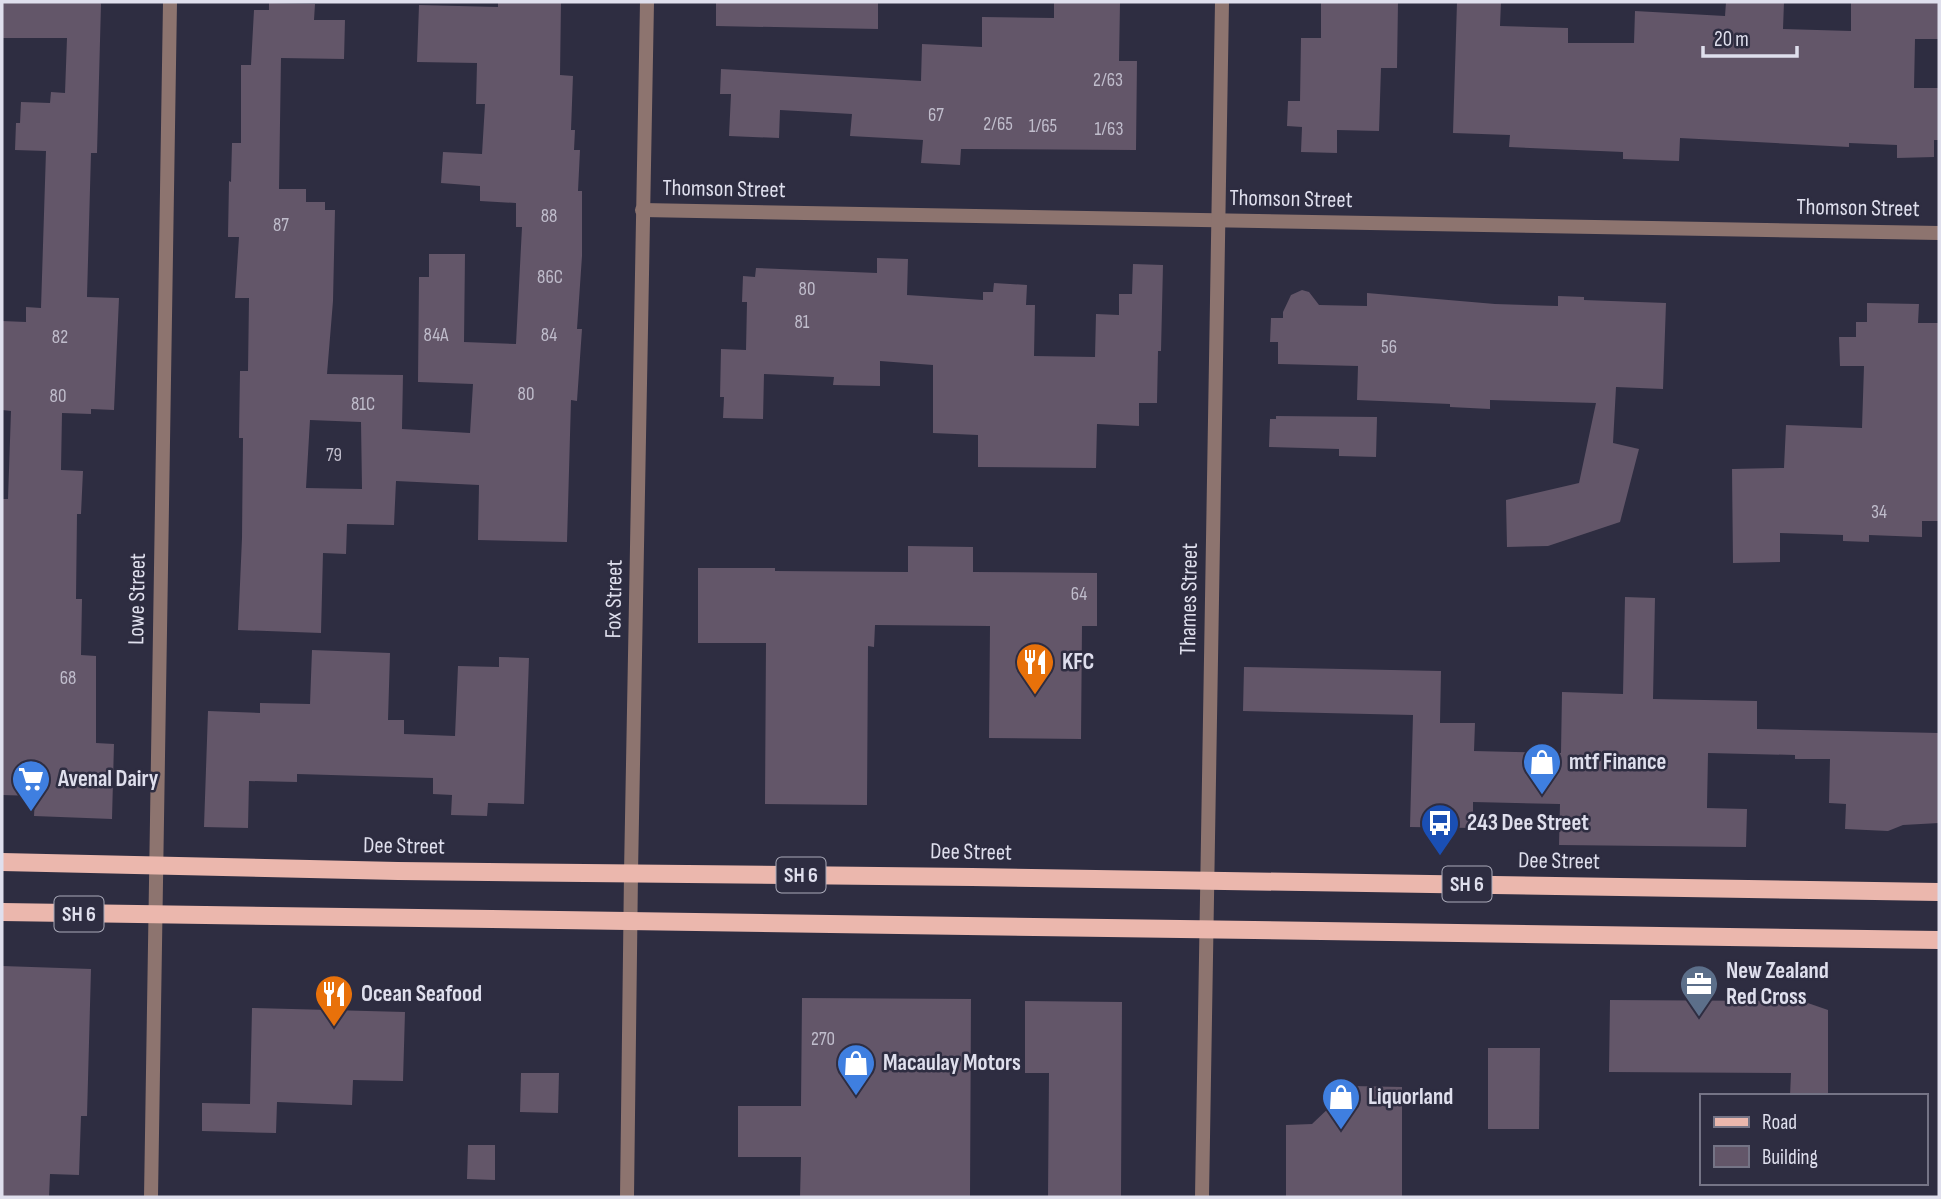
<svg xmlns="http://www.w3.org/2000/svg" width="1941" height="1199" font-family="'Sofia Sans Condensed',sans-serif">
<rect width="100%" height="100%" fill="#2e2d41"/>
<g fill="#635669" fill-rule="evenodd">
<polygon points="2,2 100,2 101,4 97,153 91,153 87,297 119,298 114,410 91,409 91,414 62,413 61,470 83,471 81,514 77,514 76,599 82,599 81,655 96,656 96,743 114,744 112,819 34,816 35,796 2,795 2,499 8,499 11,411 2,410 2,321 26,322 26,307 41,308 46,151 15,150 16,123 20,123 21,102 50,103 51,92 65,93 67,38 2,38"/>
<path d="M498,2H561L560,75L573,76L571,130H575L574,150H580L578,191H582V256L577,329H582L577,401L571,400L567,542L478,540L479,485L396,481L394,525L347,524L346,554L323,553L321,633L238,630L242,538L243,438H239L240,371H248L249,298H235L239,237H228L229,181L231,182L232,143H241V65H251L254,10H269V3L315,4L314,20H345L344,59L281,58L279,189H306V202H325V210H335L333,301L327,374L403,375L402,429L470,433L473,384L418,382L419,277H429V254H465L464,342L516,344L522,227H516V203L480,201V186L441,183L443,152L482,154L485,104H476L477,63L417,62L419,5L498,7ZM310,420L361,422L362,489L306,488Z"/>
<polygon points="716,2 878,2 878,29 716,26"/>
<polygon points="1321,2 1398,2 1397,68 1381,68 1379,131 1337,130 1337,153 1301,152 1302,127 1287,126 1288,101 1300,101 1301,38 1321,38"/>
<polygon points="1457,2 1501,2 1500,26 1568,28 1568,43 1634,43 1635,11 1725,16 1726,2 1784,2 1783,29 1851,31 1851,2 1939,2 1939,39 1915,39 1914,88 1939,88 1939,140 1934,140 1934,157 1897,158 1897,145 1849,143 1849,147 1680,138 1679,161 1623,159 1623,152 1509,147 1510,135 1453,133"/>
<polygon points="1054,3 1120,3 1119,61 1137,61 1136,150 961,149 960,165 921,163 923,140 850,136 852,114 780,110 779,138 729,136 731,94 720,94 721,69 921,81 922,44 982,47 982,17 1054,18"/>
<polygon points="877,258 908,259 907,295 983,300 983,292 993,292 994,283 1027,285 1026,305 1035,305 1034,356 1095,357 1096,314 1119,315 1119,294 1132,294 1133,264 1163,265 1161,351 1158,351 1157,403 1139,403 1139,426 1097,424 1096,468 978,467 978,435 933,433 933,365 880,361 880,386 833,385 834,377 764,374 763,419 723,418 724,397 720,397 721,349 746,350 747,302 742,302 743,276 755,277 756,268 877,273"/>
<polygon points="1302,290 1309,292 1319,305 1367,306 1367,293 1495,304 1558,306 1558,296 1584,297 1584,300 1666,303 1663,389 1616,387 1613,443 1639,449 1620,522 1548,546 1507,547 1506,500 1579,483 1596,403 1490,400 1490,409 1450,407 1450,404 1357,400 1358,366 1278,364 1278,342 1270,342 1271,318 1283,318 1283,312 1291,295"/>
<polygon points="1867,303 1919,304 1918,323 1939,323 1939,521 1922,521 1922,537 1869,535 1869,542 1843,541 1843,535 1780,533 1780,562 1733,563 1732,469 1784,468 1786,425 1862,428 1864,366 1840,366 1839,337 1856,337 1856,322 1867,322"/>
<polygon points="1276,416 1377,417 1376,457 1339,456 1339,449 1269,447 1270,419 1276,419"/>
<polygon points="908,546 973,547 973,572 1097,573 1097,626 1082,626 1081,739 989,738 990,626 875,625 874,647 868,646 867,805 765,804 766,643 698,643 698,568 775,568 775,571 908,572"/>
<polygon points="1625,597 1655,598 1653,699 1757,701 1757,729 1939,733 1939,823 1903,825 1888,831 1845,829 1846,804 1829,803 1830,759 1795,759 1795,755 1708,753 1707,808 1747,809 1746,847 1559,845 1560,804 1473,802 1473,828 1410,827 1413,715 1243,711 1244,667 1441,671 1440,723 1475,723 1474,751 1561,753 1562,692 1623,694"/>
<polygon points="312,650 390,653 388,720 404,720 404,734 455,736 458,666 499,667 499,657 529,658 524,804 488,803 487,816 451,815 452,795 433,794 433,778 297,774 297,782 249,781 248,828 204,827 208,711 260,713 260,703 310,704"/>
<polygon points="2,966 91,969 87,1116 81,1116 79,1175 50,1174 49,1197 2,1197"/>
<polygon points="802,998 971,999 970,1197 800,1197 801,1157 738,1157 738,1106 801,1106"/>
<polygon points="1610,1000 1802,1001 1828,1010 1828,1096 1790,1096 1791,1073 1609,1072"/>
<polygon points="1025,1001 1122,1002 1121,1197 1048,1197 1049,1073 1025,1073"/>
<polygon points="252,1008 405,1012 403,1081 353,1080 352,1105 277,1102 276,1133 202,1131 202,1103 250,1104"/>
<polygon points="1488,1048 1540,1048 1539,1129 1488,1129"/>
<polygon points="521,1073 559,1073 558,1113 520,1112"/>
<polygon points="1352,1086 1402,1087 1402,1197 1286,1197 1286,1125 1312,1124"/>
<polygon points="468,1145 495,1145 495,1180 467,1179"/>
</g>
<g fill="none" stroke-linecap="round" stroke-linejoin="round">
<g stroke="#8d746f" stroke-width="14">
<polyline points="642,210 1939,233"/>
<polyline points="151,1197 170,2"/>
<polyline points="627,1197 631,873 647,2"/>
<polyline points="1202,1197 1222,2"/>
</g>
<g stroke="#ebb7ad" stroke-width="18">
<polyline points="2,862 398,871 972,877 1939,892"/>
<polyline points="2,912 1939,940"/>
</g>
</g>
<defs>
<symbol id="restaurant-pin" viewBox="-11 -11 22 30"><path d="M0 17L-7.5 6A9.5 9.5 0 1 1 7.5 6Z" fill="#e8710a" stroke="#2e2d41"/><path d="M-5-6h1v4h1v-4h1v4h1v-4h1v5L-1.5 .5V6h-2V.5L-5-1ZM5-6V6H3V1.5H1.5Q1.5-4 5-6Z" fill="#fff"/></symbol>
<symbol id="shop-pin" viewBox="-11 -11 22 30"><path d="M0 17L-7.5 6A9.5 9.5 0 1 1 7.5 6Z" fill="#3f7fe0" stroke="#2e2d41"/><path d="M-5-2.5h2.3a2.7 3.5 0 0 1 5.4 0H5L5.5 6h-11ZM-1.5-2.5h3a1.5 2.3 0 0 0-3 0Z" fill="#fff"/></symbol>
<symbol id="supermarket-pin" viewBox="-11 -11 22 30"><path d="M0 17L-7.5 6A9.5 9.5 0 1 1 7.5 6Z" fill="#3f7fe0" stroke="#2e2d41"/><path d="M-6-5.5h2.5l.6 2H6L4.5 2H-2.5L-4.4-4H-6ZM-1.5 3.2a1.3 1.3 0 1 0 .1 0ZM3 3.2a1.3 1.3 0 1 0 .1 0Z" fill="#fff"/></symbol>
<symbol id="bus-pin" viewBox="-11 -11 22 30"><path d="M0 17L-7.5 6A9.5 9.5 0 1 1 7.5 6Z" fill="#1a4fb4" stroke="#2e2d41"/><path d="M-5-6H5V4H4V6H2V4H-2V6H-4V4H-5ZM-3.5-4V0h7V-4ZM-3.5 1.2v1.5H-2V1.2ZM2 1.2v1.5H3.5V1.2Z" fill="#fff"/></symbol>
<symbol id="office-pin" viewBox="-11 -11 22 30"><path d="M0 17L-7.5 6A9.5 9.5 0 1 1 7.5 6Z" fill="#5c6f8a" stroke="#2e2d41"/><path d="M-6-3h4V-5.5h4V-3h4V5H-6ZM-1-4.5V-3h2v-1.5ZM-6 0V1H6V0Z" fill="#fff"/></symbol>
</defs>
<g fill-rule="evenodd">
<use href="#restaurant-pin" x="1013" y="640" width="44" height="60"/>
<use href="#shop-pin" x="1520" y="740" width="44" height="60"/>
<use href="#supermarket-pin" x="9" y="757" width="44" height="60"/>
<use href="#bus-pin" x="1418" y="801" width="44" height="60"/>
<use href="#office-pin" x="1677" y="962" width="44" height="60"/>
<use href="#restaurant-pin" x="312" y="972" width="44" height="60"/>
<use href="#shop-pin" x="834" y="1041" width="44" height="60"/>
<use href="#shop-pin" x="1319" y="1075" width="44" height="60"/>
</g>
<g text-anchor="middle" dominant-baseline="central" stroke-width="5" stroke-linejoin="round" paint-order="stroke">
<g font-size="19" fill="#c0bdcc">
<text x="1108" y="80">2/63</text>
<text x="936" y="115">67</text>
<text x="998" y="124">2/65</text>
<text x="1043" y="126">1/65</text>
<text x="1109" y="129">1/63</text>
<text x="549" y="216">88</text>
<text x="281" y="225">87</text>
<text x="550" y="277">86C</text>
<text x="807" y="289">80</text>
<text x="802" y="322">81</text>
<text x="436" y="335">84A</text>
<text x="549" y="335">84</text>
<text x="60" y="337">82</text>
<text x="1389" y="347">56</text>
<text x="526" y="394">80</text>
<text x="58" y="396">80</text>
<text x="363" y="404">81C</text>
<text x="334" y="455">79</text>
<text x="1879" y="512">34</text>
<text x="1079" y="594">64</text>
<text x="68" y="678">68</text>
<text x="823" y="1039">270</text>
</g>
<g fill="#2e2d41" stroke="#aaaab9" stroke-width="2">
<rect x="776.5" y="857.5" width="49" height="35" rx="5"/>
<rect x="1442.5" y="866.5" width="49" height="35" rx="5"/>
<rect x="54.5" y="896.5" width="49" height="35" rx="5"/>
</g>
<g font-size="21" font-weight="bold" fill="#dfdfed">
<text x="801" y="875">SH 6</text>
<text x="1467" y="884">SH 6</text>
<text x="79" y="914">SH 6</text>
</g>
<g font-size="23" fill="#dfdfed" stroke="#2e2d41">
<text transform="translate(724 189) rotate(1)">Thomson Street</text>
<text transform="translate(1291 199) rotate(1)">Thomson Street</text>
<text transform="translate(1858 208) rotate(1)">Thomson Street</text>
<text transform="translate(137 599) rotate(-89)">Lowe Street</text>
<text transform="translate(614 599) rotate(-89)">Fox Street</text>
<text transform="translate(1189 599) rotate(-89)">Thames Street</text>
<text transform="translate(404 846) rotate(1)">Dee Street</text>
<text transform="translate(971 852) rotate(1)">Dee Street</text>
<text transform="translate(1559 861) rotate(1)">Dee Street</text>
</g>
<g font-size="23" font-weight="bold" fill="#dfdfed" stroke="#2e2d41" text-anchor="start">
<text x="1062" y="662">KFC</text>
<text x="1569" y="762">mtf Finance</text>
<text x="58" y="779">Avenal Dairy</text>
<text x="1467" y="823">243 Dee Street</text>
<text x="1726" y="971">New Zealand<tspan x="1726" dy="26">Red Cross</tspan></text>
<text x="361" y="994">Ocean Seafood</text>
<text x="883" y="1063">Macaulay Motors</text>
<text x="1368" y="1097">Liquorland</text>
</g>
</g>
<rect width="1941" height="1199" fill="none" stroke="#dfdfed" stroke-width="7"/>
<rect x="1700" y="1094" width="228" height="91" fill="#2e2d41" stroke="#757486" stroke-width="2"/>
<rect x="1714" y="1117" width="35" height="10" fill="#ebb7ad" stroke="#757486" stroke-width="2"/>
<text x="1762" y="1129" font-size="21" fill="#dfdfed">Road</text>
<rect x="1714" y="1146" width="35" height="21" fill="#635669" stroke="#757486" stroke-width="2"/>
<text x="1762" y="1164" font-size="21" fill="#dfdfed">Building</text>
<path d="M1703 46v10h94v-10" fill="none" stroke="#dfdfed" stroke-width="3.5"/>
<text x="1714" y="46" font-size="21" fill="#dfdfed" stroke="#2e2d41" stroke-width="5" paint-order="stroke">20 m</text>
</svg>
